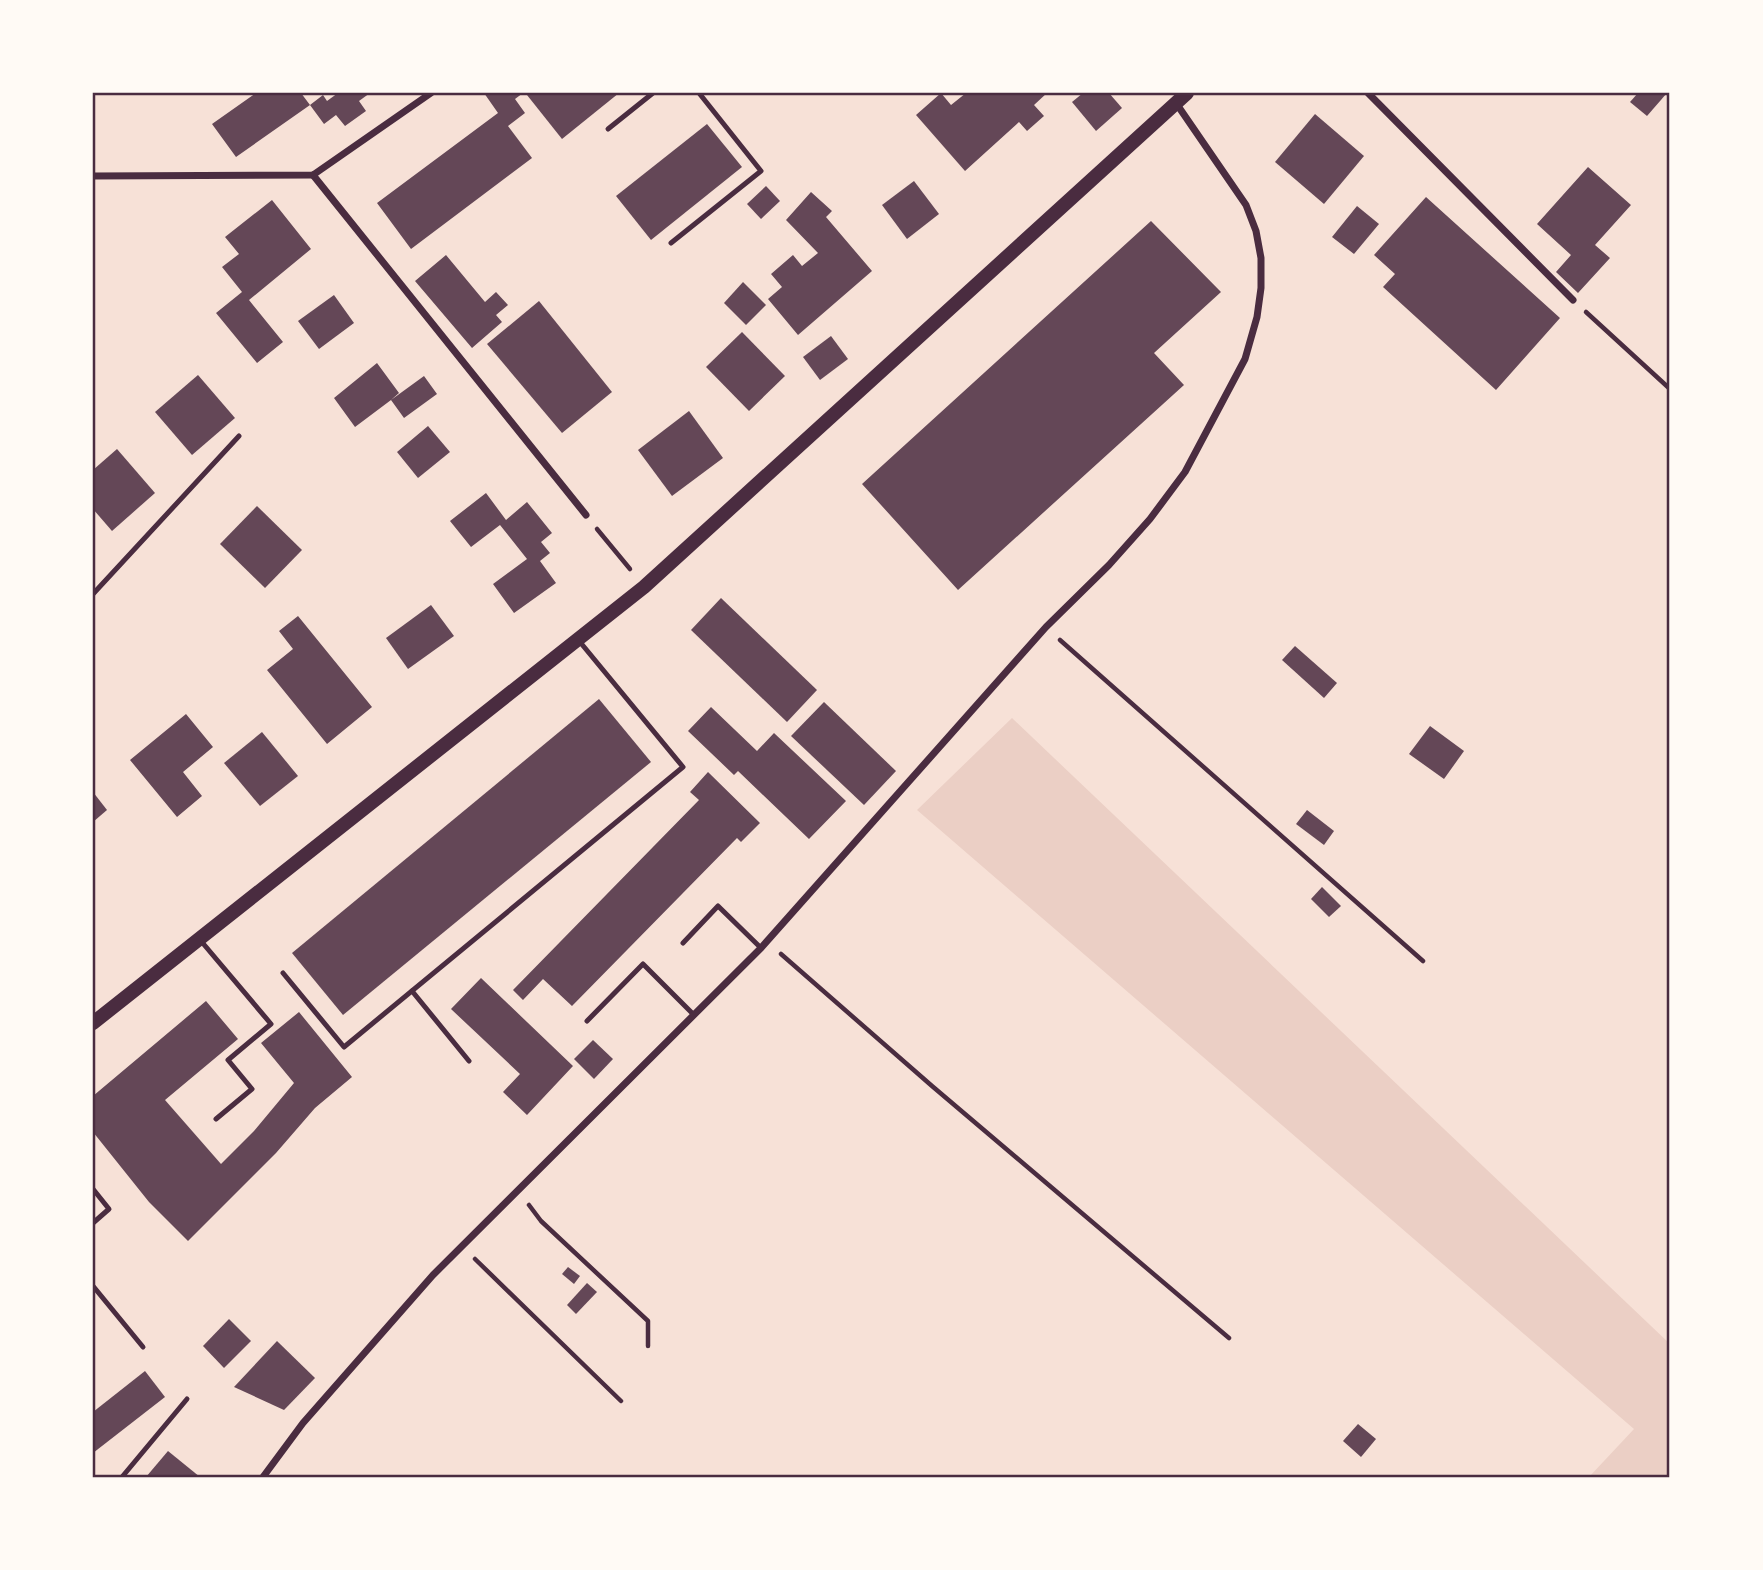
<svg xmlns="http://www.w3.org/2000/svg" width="1763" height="1570" font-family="Lora,serif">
<rect width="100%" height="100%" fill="#f7e1d7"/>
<polygon fill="#ebcfc5" points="1012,718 1670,1344 1670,1477 1589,1477 1634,1429 917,810"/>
<g fill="#644757">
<polygon points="256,93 301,93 310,105 323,95 327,101 338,93 370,93 359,101 366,111 345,126 336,115 324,124 310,105 236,157 212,124"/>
<polygon points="484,93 523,93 515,99 525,113 508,126 532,158 411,249 377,203 498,113"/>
<polygon points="530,93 619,93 562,139 527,95"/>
<polygon points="941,93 951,105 966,93 1047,93 1034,105 1044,116 1027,131 1019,122 965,171 916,115"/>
<polygon points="1083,93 1109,93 1122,108 1096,131 1072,102"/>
<polygon points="1638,93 1667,93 1647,116 1630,102"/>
<polygon points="1315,114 1364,156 1324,204 1275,162"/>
<polygon points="707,124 742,167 651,240 616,196"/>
<polygon points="1588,167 1631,205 1595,245 1610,258 1578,293 1556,272 1571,255 1537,224"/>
<polygon points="914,181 939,214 907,239 882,205"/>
<polygon points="766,186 780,201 761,219 747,204"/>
<polygon points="811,192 832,211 826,217 872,271 798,335 768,299 782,287 771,274 793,255 802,266 818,253 786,220"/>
<polygon points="1426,197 1560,318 1496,390 1383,287 1395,274 1374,255"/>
<polygon points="272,200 311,249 249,300 283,342 257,363 216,313 242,292 222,267 239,254 225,237"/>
<polygon points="1357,206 1379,224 1354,254 1332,237"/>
<polygon points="1151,221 1221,292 1154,353 1184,385 958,590 862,484"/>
<polygon points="446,255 485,302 496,292 508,305 496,315 502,322 472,348 415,281"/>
<polygon points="743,282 766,305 746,325 724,303"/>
<polygon points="334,295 354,323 319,349 298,321"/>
<polygon points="539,301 612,392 562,433 487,344"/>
<polygon points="742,332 785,376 749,411 706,367"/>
<polygon points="831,336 848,359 820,380 803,357"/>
<polygon points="377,363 399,393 391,400 424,376 437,394 404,418 391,400 355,427 334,398"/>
<polygon points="198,375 235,418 192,455 155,412"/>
<polygon points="689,411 723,458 672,496 638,450"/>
<polygon points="428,426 450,452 418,478 397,452"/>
<polygon points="117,449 155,493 112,531 93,509 93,470"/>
<polygon points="486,493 506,520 527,502 552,533 541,542 550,553 540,561 556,583 514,613 493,584 527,559 500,525 471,547 450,521"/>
<polygon points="257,506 302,550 265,588 220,544"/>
<polygon points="721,598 817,690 787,722 691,630"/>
<polygon points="431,605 454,636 408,669 386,638"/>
<polygon points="298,616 372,707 327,744 267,670 293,649 279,631"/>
<polygon points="1295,646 1337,683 1324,698 1282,660"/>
<polygon points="599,699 651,762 343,1015 292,953"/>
<polygon points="824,702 896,771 864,805 791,736"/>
<polygon points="711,707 757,751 774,733 846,801 809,839 738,771 734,775 688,731"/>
<polygon points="186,714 213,747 183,772 202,796 177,817 130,760"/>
<polygon points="1430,726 1464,751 1444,779 1409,754"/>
<polygon points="262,732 298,776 260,806 224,763"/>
<polygon points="708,772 760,823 741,842 737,838 572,1006 543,979 523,1000 513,990 699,800 690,792"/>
<polygon points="93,792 107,810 93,822"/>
<polygon points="1307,810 1334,831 1324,845 1296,824"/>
<polygon points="1322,887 1341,906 1329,917 1311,899"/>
<polygon points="481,978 573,1066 527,1115 503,1092 520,1074 451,1009"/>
<polygon points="206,1001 238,1039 165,1100 221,1164 254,1131 294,1083 261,1043 299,1012 352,1077 315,1108 276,1153 188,1241 149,1202 93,1132 93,1096"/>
<polygon points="593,1040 613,1059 594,1079 574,1059"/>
<polygon points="568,1267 580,1276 574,1284 562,1274"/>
<polygon points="587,1283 597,1292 576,1314 567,1305"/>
<polygon points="229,1319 251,1341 224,1368 203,1346"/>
<polygon points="277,1341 315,1378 284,1410 234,1387"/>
<polygon points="145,1371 165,1397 93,1453 93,1412"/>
<polygon points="1358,1424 1376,1439 1361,1457 1343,1441"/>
<polygon points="168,1451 200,1477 146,1477"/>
</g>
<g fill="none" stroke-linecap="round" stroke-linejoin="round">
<g stroke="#4a2c40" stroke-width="4.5">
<polyline points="1586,312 1670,389"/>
<polyline points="597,529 630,569"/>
<polyline points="1060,640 1423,961"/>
<polyline points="781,954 932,1086 1229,1338"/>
<polyline points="529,1205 541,1221 648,1321 648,1346"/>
<polyline points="475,1259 621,1401"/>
</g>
<g stroke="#4a2c40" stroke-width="5">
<polyline points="608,129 653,93"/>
<polyline points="671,243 761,171 699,93"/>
<polyline points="93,594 239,436"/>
<polyline points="201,941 271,1024 228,1060 252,1089 216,1119"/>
<polyline points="683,943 718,906 761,948"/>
<polyline points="283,973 344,1047 683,767 580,642"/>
<polyline points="412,991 469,1061"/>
<polyline points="587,1021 643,964 694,1015"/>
<polyline points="93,1189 109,1209 93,1223"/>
<polyline points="93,1286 143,1347"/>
<polyline points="122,1477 187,1399"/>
</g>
<g stroke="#4a2c40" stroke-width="7">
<polyline points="1368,93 1573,300"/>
<polyline points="313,175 586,515"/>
<polyline points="93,176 313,175 431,93"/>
<polyline points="263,1477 303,1423 433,1275 761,948 1046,627 1109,565 1150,519 1185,472 1245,359 1257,317 1261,288 1261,258 1256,231 1246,205 1176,103"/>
</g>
<polyline stroke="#4a2c40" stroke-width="14" points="93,1023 644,587 1187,93"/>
</g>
<rect width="1763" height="1570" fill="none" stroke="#fffaf5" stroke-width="189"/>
<rect x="94" y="94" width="1574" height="1382" fill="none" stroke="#4a2c40" stroke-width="2.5"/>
</svg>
